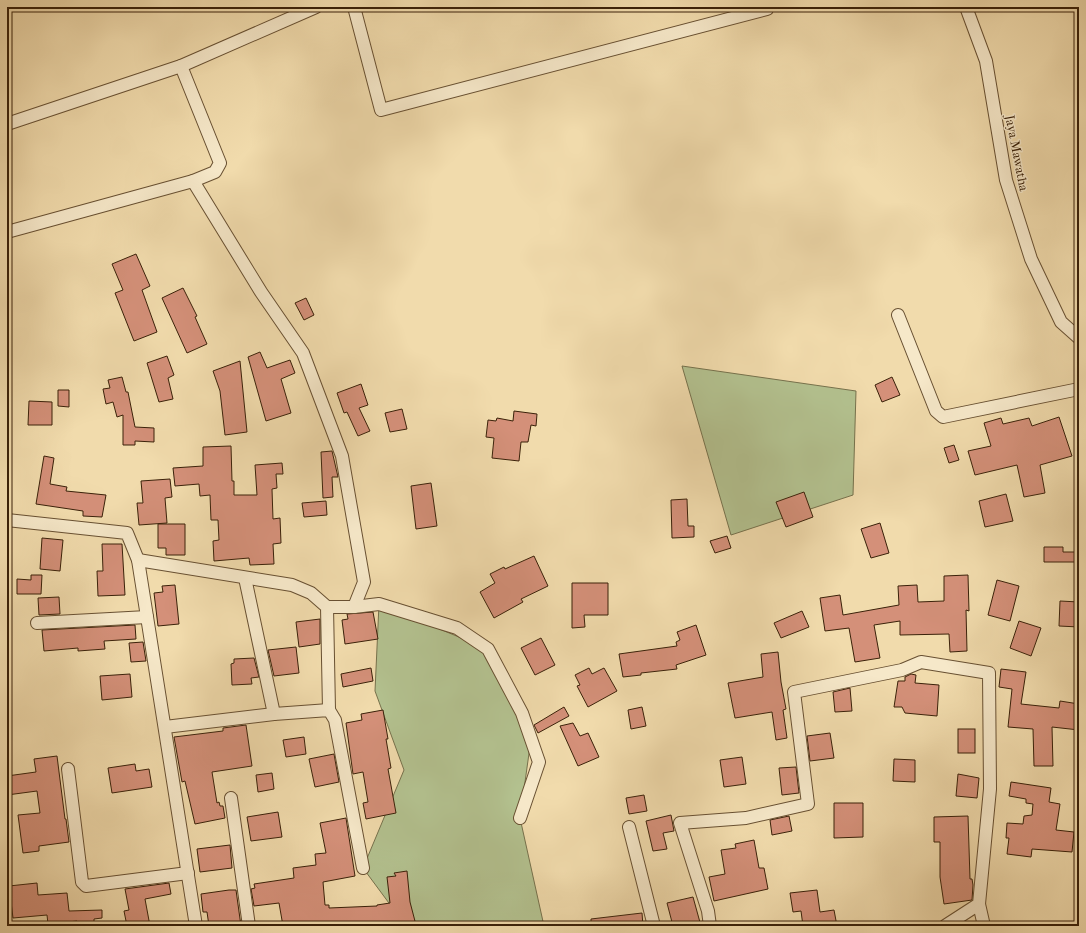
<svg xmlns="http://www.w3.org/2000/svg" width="1086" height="933" font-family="'IM FELL French Canon',serif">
<rect width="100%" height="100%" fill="#f1dbac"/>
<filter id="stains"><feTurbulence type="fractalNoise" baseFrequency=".005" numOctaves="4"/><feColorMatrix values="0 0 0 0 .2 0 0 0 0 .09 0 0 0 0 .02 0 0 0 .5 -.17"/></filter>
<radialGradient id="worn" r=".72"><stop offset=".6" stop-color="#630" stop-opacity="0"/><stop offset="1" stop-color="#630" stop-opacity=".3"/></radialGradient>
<g fill="#b3c18f" stroke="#76714c">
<polygon points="682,366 856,391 853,495 731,535"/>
<polygon points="379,604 488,649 531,739 520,818 544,926 404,926 403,922 363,868 404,770 375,691"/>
</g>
<g fill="#d49079" stroke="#3a2109">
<polygon points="136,254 150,286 142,290 157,332 134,341 115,293 123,290 112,264"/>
<polygon points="183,288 197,316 195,317 207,344 187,353 162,298"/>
<polygon points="306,298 314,315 304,320 295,303"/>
<polygon points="260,352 267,368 290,360 295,373 281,379 291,413 266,421 248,357"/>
<polygon points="167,356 174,375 168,378 173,399 159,402 147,363"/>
<polygon points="240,361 247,432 225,435 220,391 213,371"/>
<polygon points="122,377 126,392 128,392 135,427 154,428 154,442 135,441 135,445 123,445 123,415 117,417 113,402 106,404 103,389 110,388 108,380"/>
<polygon points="892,377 900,395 882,402 875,385"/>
<polygon points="361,384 368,405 359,408 370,431 358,436 347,412 344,413 337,393"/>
<polygon points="58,390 69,390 69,407 58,406"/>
<polygon points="29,401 52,402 52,425 28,425"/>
<polygon points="402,409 407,429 390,432 385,413"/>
<polygon points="514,411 537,414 536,426 531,425 528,442 521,442 519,461 492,458 494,438 486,437 488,420 496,421 497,418 513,421"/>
<polygon points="1059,417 1072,456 1040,465 1045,493 1024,497 1017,465 975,475 968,451 991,446 984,423 1001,418 1003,424 1029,418 1032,426"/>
<polygon points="954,445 959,460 949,463 944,448"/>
<polygon points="231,446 232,481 234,481 234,495 257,495 255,465 282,463 283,474 276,474 277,488 272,489 273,519 280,518 281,543 273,544 274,564 250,565 249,558 214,561 213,541 219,540 218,520 211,520 210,495 200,496 199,484 175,486 173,468 203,466 203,447"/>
<polygon points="332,451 338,477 332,477 333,497 323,498 321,452"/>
<polygon points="44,456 54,458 50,484 67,487 66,491 106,495 102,517 83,516 83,511 36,504"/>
<polygon points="170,479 172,497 165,498 167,523 139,525 137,503 143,503 141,481"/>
<polygon points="431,483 437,526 416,529 411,486"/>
<polygon points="804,492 813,517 786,527 776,502"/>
<polygon points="1006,494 1013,521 985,527 979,501"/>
<polygon points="687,499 688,526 694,526 694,537 672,538 671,500"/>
<polygon points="326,501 327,515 304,517 302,503"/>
<polygon points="880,523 889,553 871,558 861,529"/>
<polygon points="158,524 185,524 185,555 166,555 166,548 158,548"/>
<polygon points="727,536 731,548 715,553 710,541"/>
<polygon points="42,538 63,540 60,571 40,569"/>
<polygon points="102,544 122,544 125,595 98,596 97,571 103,571"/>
<polygon points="1044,547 1063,547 1063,552 1079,552 1079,562 1044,562"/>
<polygon points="534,556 548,586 521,599 523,602 494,618 480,592 495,583 490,574 504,567 505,569"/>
<polygon points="31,575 42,575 41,594 17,594 17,579 31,580"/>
<polygon points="968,575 969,611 966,610 967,651 950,652 949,634 900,635 900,621 874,625 880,658 855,662 849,628 825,631 820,598 840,595 843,615 899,605 898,586 917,585 918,602 944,601 944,576"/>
<polygon points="997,580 1019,586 1010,621 988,615"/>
<polygon points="572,583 608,583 608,615 584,615 585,627 572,628"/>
<polygon points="175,585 179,624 158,626 154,593 163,592 162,586"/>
<polygon points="59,597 60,614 39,615 38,598"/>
<polygon points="1060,601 1079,602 1079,627 1059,626"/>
<polygon points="802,611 809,627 781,638 774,623"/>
<polygon points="373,612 378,639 345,644 342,620 348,619 347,614"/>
<polygon points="320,619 320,644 299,647 296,622"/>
<polygon points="1019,621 1041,628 1031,656 1010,648"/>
<polygon points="135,625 136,639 104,641 105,649 78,651 78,648 44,651 42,630"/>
<polygon points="696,625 706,655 676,665 677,669 641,673 641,675 623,677 619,654 677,646 676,642 680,640 677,632"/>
<polygon points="541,638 555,665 535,675 521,648"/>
<polygon points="143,642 146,661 131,662 129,643"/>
<polygon points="296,647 299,673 274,676 268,650"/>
<polygon points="778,652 781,682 786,709 783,710 787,738 776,740 772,712 735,718 728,683 763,677 761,654"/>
<polygon points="254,658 259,677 251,678 252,684 232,685 231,664 234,663 234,659"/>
<polygon points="371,668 373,681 343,687 341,674"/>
<polygon points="589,668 592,674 604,668 617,691 588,707 577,686 580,685 575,675"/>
<polygon points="1001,669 1026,672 1021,704 1059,708 1060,701 1079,704 1079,730 1052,727 1053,766 1034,766 1033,729 1008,727 1012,689 999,687"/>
<polygon points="130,674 132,697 102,700 100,676"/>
<polygon points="911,674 916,675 915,683 939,685 937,716 905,713 902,707 894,707 898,681 905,681 905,677"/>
<polygon points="850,688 852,711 835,712 833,692"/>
<polygon points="564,707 569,716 538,733 534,725"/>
<polygon points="642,707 646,726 631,729 628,710"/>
<polygon points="383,710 388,739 386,739 391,768 388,769 396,813 366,819 363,803 368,802 363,772 353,774 346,723 362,720 361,714"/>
<polygon points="573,723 580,736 588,733 599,757 578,766 560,726"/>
<polygon points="246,725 252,766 212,772 217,803 219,802 220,806 223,806 225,818 195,824 185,781 182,782 174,737 223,731 223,728"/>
<rect x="958" y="729" width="17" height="24"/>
<polygon points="830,733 834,758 810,761 807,736"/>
<polygon points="304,737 306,754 286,757 283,740"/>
<polygon points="334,754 339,782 315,787 309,759"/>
<polygon points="57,756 65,819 66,819 69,842 39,846 39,851 23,853 18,815 40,813 37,791 7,795 7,776 36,772 34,759"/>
<polygon points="742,757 746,784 724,787 720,760"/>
<polygon points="894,759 915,760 915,782 893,781"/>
<polygon points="135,764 136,771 149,769 152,787 112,793 108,768"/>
<polygon points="796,767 799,793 782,795 779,768"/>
<polygon points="272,773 274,789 258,792 256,775"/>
<polygon points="958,774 979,778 977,798 956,796"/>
<polygon points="1011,782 1051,788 1049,802 1060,804 1056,830 1074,832 1072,852 1032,849 1031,857 1007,854 1009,838 1006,838 1007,823 1023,824 1024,816 1032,815 1033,804 1026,803 1026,799 1009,796"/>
<polygon points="644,795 647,811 629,814 626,798"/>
<polygon points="834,803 863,803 863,837 834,838"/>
<polygon points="278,812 282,837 251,841 247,817"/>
<polygon points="671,815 674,831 663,833 667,849 653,851 646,821"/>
<polygon points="789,816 792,831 772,835 770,820"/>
<polygon points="968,816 970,879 972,879 973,885 972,900 944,904 940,877 940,842 934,842 934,817"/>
<polygon points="346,818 355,876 323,882 325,905 329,905 329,908 377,906 377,905 390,903 387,877 396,876 394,873 407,871 410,902 416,925 283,926 279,903 254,906 251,889 255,888 254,884 294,878 293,868 316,865 315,854 326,853 320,823"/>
<polygon points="754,840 759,868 764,868 768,889 714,901 709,877 725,874 721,850 736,848 735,844"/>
<polygon points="230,845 232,868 200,872 197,849"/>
<polygon points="37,883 38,895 67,893 69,911 102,910 102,918 94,919 94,926 78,926 77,921 48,924 47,915 13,918 9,886"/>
<polygon points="169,883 171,894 145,899 150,926 127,926 124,911 129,910 125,889"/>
<polygon points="229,890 236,890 241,926 209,926 207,912 203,912 201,894"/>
<polygon points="817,890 820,912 834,910 837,926 803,926 801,911 793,912 790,893"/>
<polygon points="693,897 701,926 673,926 667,903"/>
<polygon points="642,913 643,926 591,926 591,919"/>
</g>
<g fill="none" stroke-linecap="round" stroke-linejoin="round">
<defs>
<g id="minor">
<polyline points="354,7 381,110 767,9 767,7"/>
<polyline points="966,7 986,61 1006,180 1031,259 1061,322 1079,338"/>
<polyline points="7,124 181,66 316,7"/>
<polyline points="193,181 261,292 303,353 342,456 364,582 354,607"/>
<polyline points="7,232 193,181 215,172 220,163 181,66"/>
<polyline points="898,315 936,411 943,417 1079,389"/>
<polyline points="7,520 127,533 138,560 196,926"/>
<polyline points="138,560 292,585 311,593 327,607 329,710"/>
<polyline points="245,578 274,714"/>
<polyline points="327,607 354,607 379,604 457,628 488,649 522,713 539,762 520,818"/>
<polyline points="37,623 147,617"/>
<polyline points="165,727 274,714 329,710 335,720 363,868"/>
<polyline points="68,769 82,882 86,886 188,873"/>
<polyline points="231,798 249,926"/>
<polyline points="629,827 654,926"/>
<polyline points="979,904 984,926"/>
<polyline points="710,926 708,911 680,823 746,818 808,804 794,692 902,670 921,662 989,673 990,789 979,904 945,926"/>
</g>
</defs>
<use href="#minor" stroke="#685032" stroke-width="14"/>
<use href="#minor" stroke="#f6e8c9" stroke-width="12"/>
</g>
<g text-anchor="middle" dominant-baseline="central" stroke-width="3" stroke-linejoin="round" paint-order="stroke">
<g font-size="13" fill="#3a2109" stroke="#f6e8c9">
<text transform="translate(1017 153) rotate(79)">Jaya Mawatha</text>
</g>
</g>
<rect width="1086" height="933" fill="none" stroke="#f1dbac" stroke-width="24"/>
<rect x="8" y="8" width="1070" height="917" fill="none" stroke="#3a2109" stroke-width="2"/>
<rect x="12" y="12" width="1062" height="909" fill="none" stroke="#3a2109"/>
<rect width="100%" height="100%" filter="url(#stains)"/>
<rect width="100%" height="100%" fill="url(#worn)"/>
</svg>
